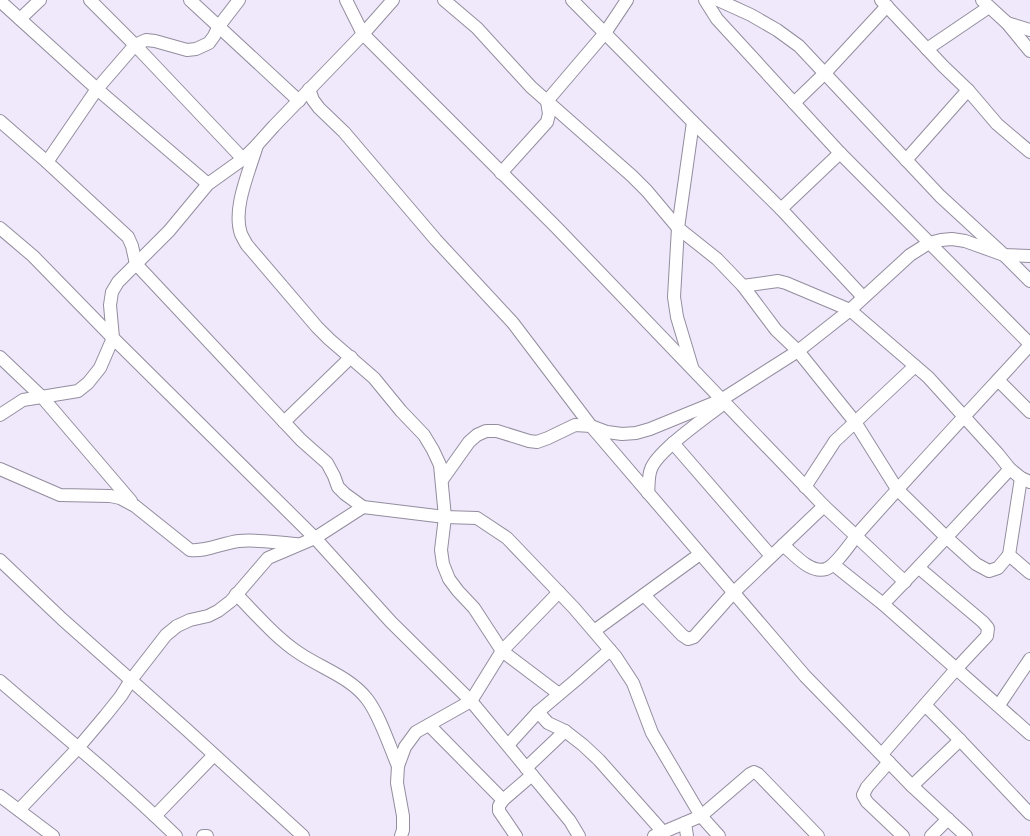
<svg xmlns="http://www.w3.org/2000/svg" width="1030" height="836" font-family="Rubik,sans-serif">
<rect width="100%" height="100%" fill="#f0e9fc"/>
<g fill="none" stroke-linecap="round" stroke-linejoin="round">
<defs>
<g id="minor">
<polyline points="90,0 135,45 243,159"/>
<polyline points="190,0 299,101"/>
<polyline points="346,0 363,34 557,228 824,506 905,582"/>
<polyline points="444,0 477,28 531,87 632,176 647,191 678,228 717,259 743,286 776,330 798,351 855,422 897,489 946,537 976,564 989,571 998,568 1009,555 1030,573"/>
<polyline points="572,0 693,122 781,209 863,297"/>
<polyline points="705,0 717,19 840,153 1030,344"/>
<polyline points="718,0 751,15 777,30 799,46 940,196 1004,255 1030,281"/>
<polyline points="881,0 943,66 968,90 997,124 1030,152"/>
<polyline points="982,0 1007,23 1030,51"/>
<polyline points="0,1 97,89 208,184"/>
<polyline points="20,19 40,0"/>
<polyline points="1007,23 1030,30"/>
<polyline points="927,49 989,7"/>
<polyline points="309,89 313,100 319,108 344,132 436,240 513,323 591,426 805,676 912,786 966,836"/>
<polyline points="794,103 825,73 887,6"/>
<polyline points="0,121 47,162 128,237 132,246 136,264 301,440 327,463 334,476 338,487 345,494 363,507 445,517 477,518 507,538 574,608 616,657 633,683 652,733 701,816 719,836"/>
<path d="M257,145C250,170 232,208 241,234C243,238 245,242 247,245L317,327L329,339L374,378L401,411L424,435L433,450L440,465L445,517L441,550L443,564L449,579L458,591L474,608L502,651L559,694"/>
<polyline points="906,160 968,90"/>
<polyline points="47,162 97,89 135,45 146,40 155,41 187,50 196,49 209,43 214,36 219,26 239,0"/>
<polyline points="501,173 547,122 549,114 547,101 605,33 627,0"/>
<polyline points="781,209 840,153"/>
<polyline points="0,228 33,256 113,338 315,538 391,622 471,701 570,821 579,836"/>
<polyline points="743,286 778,281 786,283 850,310 928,377 998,454 1010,469 1021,478 1030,482"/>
<polyline points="0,357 42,397 131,501"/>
<polyline points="692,367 677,317 674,297 678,228 693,122"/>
<polyline points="998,380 1030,412"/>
<polyline points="0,415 23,400 78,391 88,383 100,368 113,338 110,305 112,292 118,282 169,231 208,184 243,159 257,145 274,126 363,34 393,0"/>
<polyline points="284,422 351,357"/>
<polyline points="673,443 771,556"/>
<path d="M0,469L60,495L110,496L120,498L135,506L190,550C206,552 222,543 239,541C257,539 277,543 296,544"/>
<polyline points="442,480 469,442 477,435 486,431 497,431 529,441 537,442 548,438 575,425 591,426 607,432 622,434 636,433 650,429 721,400 798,351 850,310 910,255 929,243 941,240 952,239 965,241 1004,255 1030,256"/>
<polyline points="805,487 835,441 915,366"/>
<path d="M648,493C649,486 648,476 651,469C658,450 707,417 724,403"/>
<path d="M783,545C794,554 810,574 826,569C837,565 853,539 862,529C917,467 974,406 1030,345"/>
<polyline points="1009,555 1021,478"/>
<polyline points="0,560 62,619 186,729 303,836"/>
<polyline points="834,565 883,604 1030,734"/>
<path d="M236,594C256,614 275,637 299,653C321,668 350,677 367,699C380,716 389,745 398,766"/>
<polyline points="644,595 682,635 688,639 694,637 733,593 824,506"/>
<path d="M883,604C926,560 968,514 1010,469"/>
<polyline points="594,631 700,554"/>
<path d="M0,681C59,732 120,781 176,836"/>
<polyline points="925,705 960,740 1030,814"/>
<polyline points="999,705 1030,659"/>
<polyline points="538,712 548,723 565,731 583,745 599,760 663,832"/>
<polyline points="429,725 503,800"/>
<polyline points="508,745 538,712 576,680 610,650"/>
<polyline points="882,754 957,668 987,636 988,628 983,622 919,568"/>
<polyline points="889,762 867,787 863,795 867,802 903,836"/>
<polyline points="526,768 565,731"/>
<polyline points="912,786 960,740"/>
<polyline points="0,796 53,836"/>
<polyline points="19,810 78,748 105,716 121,696 131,680 166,635 177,626 190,620 208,616 218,611 231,601 268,558 315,538 363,507"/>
<polyline points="155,816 214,755"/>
<polyline points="685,823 687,836"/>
<polyline points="203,836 207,836"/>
<polyline points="401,836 403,830 403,816 397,783 398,766 405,747 416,732 471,701 502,651 559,592"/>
<polyline points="516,836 499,811 499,806 503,800 532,775"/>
<polyline points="654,836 701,816 750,774 754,772 758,774 818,836"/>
<polyline points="931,836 948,819"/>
</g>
</defs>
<use href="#minor" stroke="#938d9e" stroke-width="14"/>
<use href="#minor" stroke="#fff" stroke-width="12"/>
</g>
</svg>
